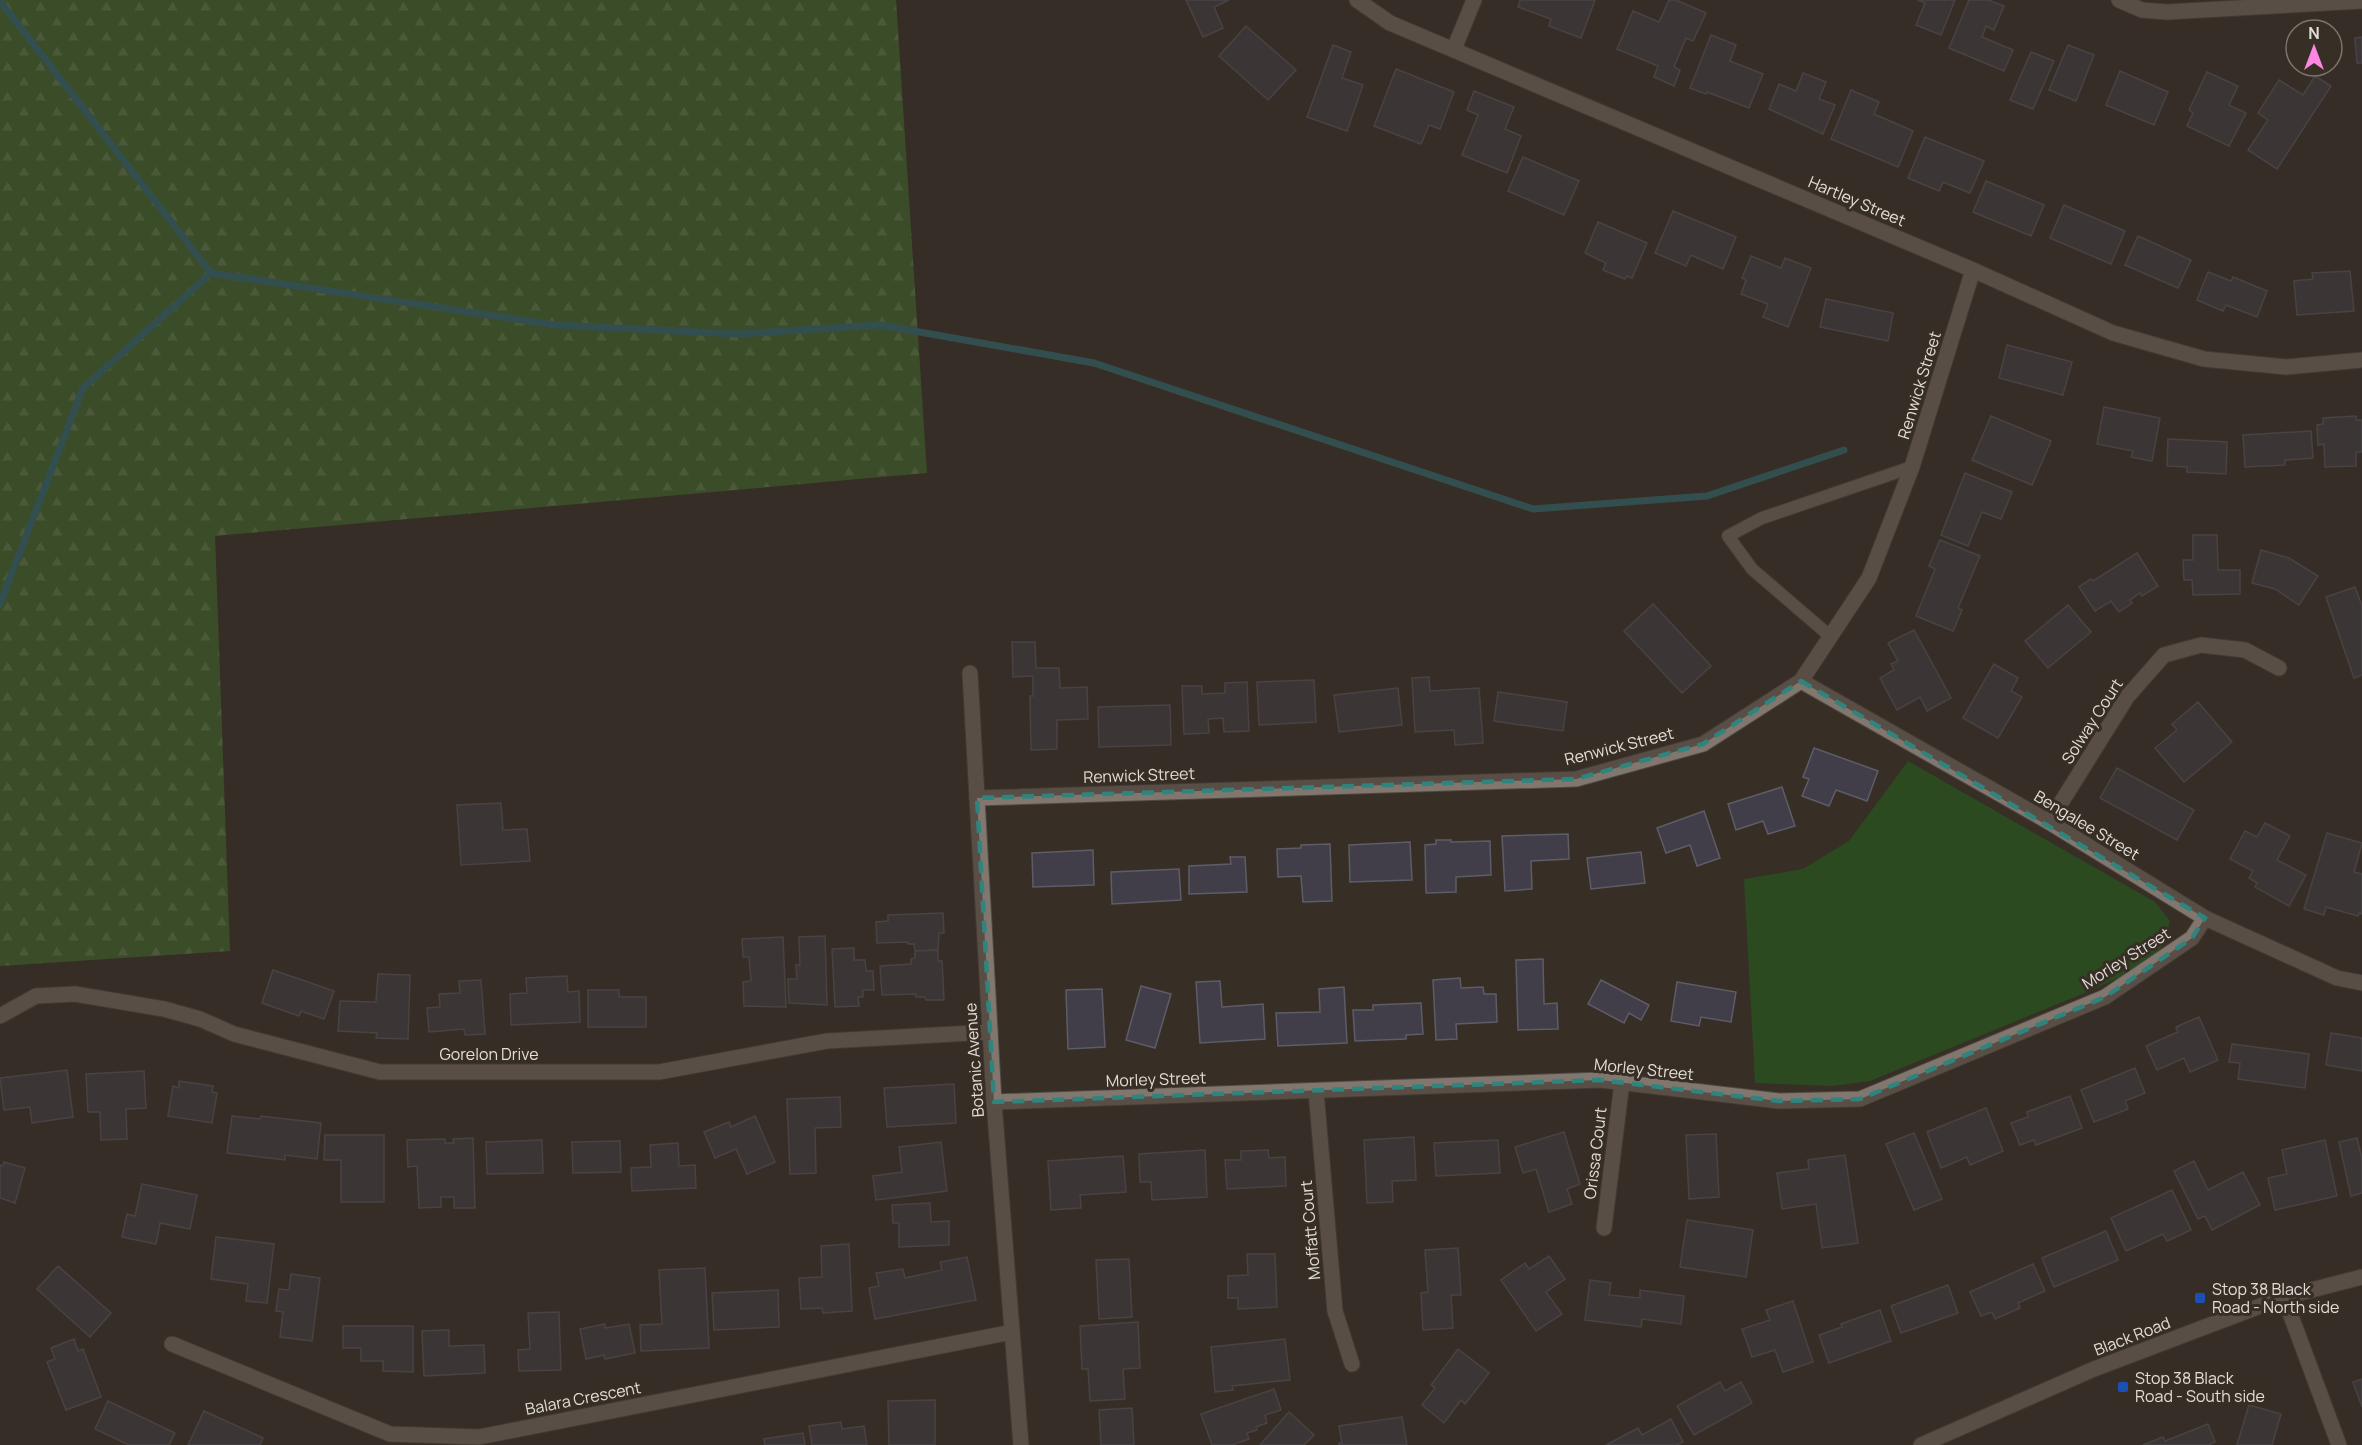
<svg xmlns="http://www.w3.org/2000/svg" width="2362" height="1445" font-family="Manrope,sans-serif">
<defs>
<pattern id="forest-firs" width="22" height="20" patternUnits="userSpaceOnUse" patternTransform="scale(1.5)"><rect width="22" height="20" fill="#3f732a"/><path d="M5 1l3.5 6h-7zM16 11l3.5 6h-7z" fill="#648d52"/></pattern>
</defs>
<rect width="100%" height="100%" fill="#372e26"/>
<polygon fill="#2c4a20" points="1908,761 2155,902 2170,921 2163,946 2139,968 2092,990 1870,1081 1833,1086 1755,1083 1744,879 1803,869 1849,841"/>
<polygon fill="url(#forest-firs)" points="0,0 896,0 927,473 215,536 230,951 0,966"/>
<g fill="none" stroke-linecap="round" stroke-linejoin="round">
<g stroke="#307781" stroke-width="7">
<polyline points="0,1 211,273 555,325 739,334 880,325 1094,363 1533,509 1707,496 1844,450"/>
<polyline points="0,604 83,388 211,273"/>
</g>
</g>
<g fill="#413e49" stroke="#5e5c67" stroke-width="1.5">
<polygon points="1186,0 1229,0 1214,7 1223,28 1203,37"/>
<polygon points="1520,0 1595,0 1581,38 1549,26 1551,19 1518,7"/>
<polygon points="1669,0 1676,0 1706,13 1693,41 1686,38 1674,67 1680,70 1674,86 1654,77 1658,66 1617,49 1633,11 1659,22"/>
<polygon points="1918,0 1955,0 1941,35 1916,25 1925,3"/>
<polygon points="1969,0 1988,0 2004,6 1994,30 1986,26 1982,37 2013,50 2004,71 1949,48"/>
<polygon points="1246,26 1296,70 1268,100 1219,56"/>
<polygon points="1711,35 1736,45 1730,61 1763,74 1749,108 1707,92 1706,94 1690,88"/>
<polygon points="2362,37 2362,63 2357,63 2355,38"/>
<polygon points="1333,45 1351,52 1342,78 1363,85 1347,131 1307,117"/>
<polygon points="2068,45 2094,55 2076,101 2049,90"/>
<polygon points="2031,52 2054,61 2033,109 2010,100"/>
<polygon points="1396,69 1454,92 1440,129 1429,125 1421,144 1374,126"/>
<polygon points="2120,71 2168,92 2154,125 2106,105"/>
<polygon points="2207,72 2238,86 2229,105 2246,113 2229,146 2187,126 2193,113 2189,110"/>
<polygon points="1803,73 1826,82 1819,99 1835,105 1823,134 1769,109 1779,84 1796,91"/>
<polygon points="2315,76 2331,86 2277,169 2248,150 2268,120 2258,113 2279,80 2303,95"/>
<polygon points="1851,90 1879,102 1874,114 1913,131 1898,167 1831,139"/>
<polygon points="1474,91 1514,107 1505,129 1521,136 1507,173 1462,155 1478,115 1467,110"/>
<polygon points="1925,137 1984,161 1970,193 1943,182 1939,191 1908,178"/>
<polygon points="1523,157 1579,181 1564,215 1508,191"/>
<polygon points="1986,181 2044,205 2031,236 1973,212"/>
<polygon points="2064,205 2125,231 2111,264 2050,238"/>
<polygon points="1673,211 1736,237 1723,269 1691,255 1686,266 1655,253"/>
<polygon points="1598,222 1647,243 1632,278 1627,276 1625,279 1603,270 1606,263 1585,253"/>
<polygon points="2138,236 2191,260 2178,288 2125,265"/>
<polygon points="1751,256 1781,268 1785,258 1811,268 1788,327 1763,317 1768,304 1741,294 1746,280 1742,278"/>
<polygon points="2350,271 2354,311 2297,315 2294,281 2313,279 2312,273"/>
<polygon points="2208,272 2231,281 2233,277 2267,291 2257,317 2226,305 2223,311 2197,300"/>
<polygon points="1826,299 1893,313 1888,341 1820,327"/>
<polygon points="2007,345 2072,362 2063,395 1999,378"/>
<polygon points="2104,407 2160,418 2152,461 2131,457 2133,451 2097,444"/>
<polygon points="1991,416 2051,441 2032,485 1972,460"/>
<polygon points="2356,416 2356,420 2362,420 2362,452 2356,452 2356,466 2325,467 2324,444 2318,445 2317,425 2323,424 2323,418"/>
<polygon points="2311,431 2313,458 2285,460 2285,465 2245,467 2243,435"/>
<polygon points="2168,439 2227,442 2226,474 2187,472 2187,467 2167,466"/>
<polygon points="1965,473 2012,492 2001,519 1982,512 1968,546 1941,535"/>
<polygon points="2193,535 2217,535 2218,570 2240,570 2240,594 2193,595 2192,580 2184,580 2183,560 2193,560"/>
<polygon points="1940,540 1980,556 1958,608 1962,610 1953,631 1916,616 1935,569 1929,566"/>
<polygon points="2261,550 2289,558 2318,576 2299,605 2275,589 2252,583"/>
<polygon points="2137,553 2158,586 2142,596 2140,593 2130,600 2132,603 2119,612 2111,601 2095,611 2079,587 2091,579 2093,581"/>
<polygon points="2355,587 2362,606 2362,675 2354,678 2326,597"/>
<polygon points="1653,604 1711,666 1682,693 1624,631"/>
<polygon points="2068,605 2091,632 2048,668 2025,641"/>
<polygon points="1914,630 1951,698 1927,711 1920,697 1897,710 1880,678 1894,670 1891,664 1898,661 1888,643"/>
<polygon points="1012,642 1035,642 1036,668 1059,668 1060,688 1087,687 1088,719 1057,720 1057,749 1031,750 1030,696 1033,696 1033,676 1013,677"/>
<polygon points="1994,664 2018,678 2011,691 2022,697 1998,738 1963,718"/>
<polygon points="1429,677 1430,691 1479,688 1483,743 1455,745 1454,730 1415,732 1412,678"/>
<polygon points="1314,680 1316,722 1259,725 1257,682"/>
<polygon points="1247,682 1249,731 1224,732 1223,718 1208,719 1209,733 1184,734 1182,686 1202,686 1202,694 1225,693 1225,683"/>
<polygon points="1398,688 1402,725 1339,732 1334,695"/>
<polygon points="1498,692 1567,702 1563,731 1494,721"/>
<polygon points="2198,702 2232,742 2184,782 2155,748 2177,730 2172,724"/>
<polygon points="1170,705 1171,745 1099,747 1098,707"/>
<polygon points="1814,748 1878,771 1867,801 1836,790 1829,806 1802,796 1809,779 1803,777"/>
<polygon points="2117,768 2194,810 2177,840 2100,798"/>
<polygon points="1782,787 1795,826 1768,834 1763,821 1736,830 1728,804"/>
<polygon points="501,803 503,830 527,829 530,861 461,865 457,805"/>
<polygon points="1704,811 1720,858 1697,866 1690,845 1666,853 1657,828"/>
<polygon points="2265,823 2290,836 2277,860 2306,875 2289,906 2255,887 2257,883 2249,878 2253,871 2230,859 2245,831 2257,837"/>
<polygon points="2327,833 2362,843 2354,872 2362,874 2362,914 2359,913 2358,916 2326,907 2324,915 2304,909"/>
<polygon points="1568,834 1569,859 1531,861 1532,889 1505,891 1502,836"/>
<polygon points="1436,840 1451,840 1451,842 1490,841 1491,875 1456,877 1456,892 1426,893 1425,845 1436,844"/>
<polygon points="1410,842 1412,880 1350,882 1349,845"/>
<polygon points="1330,844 1332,901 1303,902 1301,876 1278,877 1277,849 1301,848 1301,845"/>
<polygon points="1093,850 1094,885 1033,887 1032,853"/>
<polygon points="1641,852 1645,883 1591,889 1587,858"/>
<polygon points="1230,857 1245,857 1247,892 1189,894 1189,866 1231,864"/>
<polygon points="1179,869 1181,900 1112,904 1111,872"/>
<polygon points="943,913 944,933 939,933 938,950 915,951 914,944 908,944 907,942 877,943 876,922 888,921 888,915"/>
<polygon points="825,936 827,1005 789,1003 788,979 797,979 796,965 800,965 799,937"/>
<polygon points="783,937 786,1007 744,1006 743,982 751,981 749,957 743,957 742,939"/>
<polygon points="854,948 854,960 865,960 866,971 873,971 874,990 863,990 863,997 858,997 859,1006 835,1007 832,949"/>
<polygon points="938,950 938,961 942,961 944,1000 926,1000 925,997 916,997 916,994 882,995 880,966 911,964 911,959 915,958 915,951"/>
<polygon points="1543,959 1544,1004 1557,1003 1558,1029 1518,1030 1516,960"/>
<polygon points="273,970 334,991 324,1019 301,1011 299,1016 262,1003"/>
<polygon points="378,974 410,975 408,1039 376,1038 377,1033 338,1031 340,1001 376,1002"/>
<polygon points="567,976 568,992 579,991 580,1022 511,1025 510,994 527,993 526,978"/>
<polygon points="1460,978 1461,988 1483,987 1484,994 1496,994 1497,1022 1456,1024 1457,1039 1436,1040 1433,980"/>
<polygon points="481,980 485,1034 465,1035 464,1029 429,1032 427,1008 440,1007 439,994 460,993 459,981"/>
<polygon points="1601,980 1649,1005 1641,1020 1629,1013 1624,1023 1588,1004"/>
<polygon points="1220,981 1222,1007 1263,1004 1265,1039 1200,1043 1196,982"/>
<polygon points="1677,982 1736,992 1731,1022 1701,1017 1699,1026 1671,1021"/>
<polygon points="1141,986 1171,994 1155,1048 1126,1040"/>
<polygon points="1344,987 1347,1043 1278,1046 1276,1013 1320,1012 1319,989"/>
<polygon points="1102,989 1105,1047 1068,1049 1066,990"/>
<polygon points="588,990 619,990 619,997 646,997 646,1027 588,1027"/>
<polygon points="1421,1003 1423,1034 1406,1035 1406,1039 1355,1041 1353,1010 1373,1010 1373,1005"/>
<polygon points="2199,1017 2218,1060 2190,1072 2184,1058 2157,1070 2146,1046 2178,1032 2176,1027"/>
<polygon points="2331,1033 2362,1038 2362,1071 2326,1065"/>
<polygon points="2232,1044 2309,1054 2305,1088 2238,1079 2240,1063 2229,1062"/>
<polygon points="2135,1068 2145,1093 2125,1101 2128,1109 2094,1122 2081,1090"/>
<polygon points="67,1070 73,1117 32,1123 30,1107 4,1110 0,1078"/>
<polygon points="144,1071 146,1108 126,1109 127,1139 101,1140 100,1112 88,1112 86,1074"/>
<polygon points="179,1081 213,1086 212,1092 217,1093 212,1123 168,1116 173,1086 179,1088"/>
<polygon points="954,1084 956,1123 887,1127 884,1088"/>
<polygon points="2070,1096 2082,1128 2036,1145 2034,1140 2020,1145 2011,1123 2028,1117 2027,1112"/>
<polygon points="840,1097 841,1127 815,1128 816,1173 790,1174 787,1099"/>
<polygon points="1986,1108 2003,1151 1970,1165 1967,1157 1941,1168 1927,1132"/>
<polygon points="232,1116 260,1119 261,1116 321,1123 317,1159 285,1155 285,1160 227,1153"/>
<polygon points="755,1116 775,1162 747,1174 736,1149 715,1158 704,1132 729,1122 731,1127"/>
<polygon points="1564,1132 1580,1184 1567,1189 1572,1204 1549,1212 1536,1169 1523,1173 1515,1147"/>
<polygon points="1914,1133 1942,1199 1914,1210 1886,1144"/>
<polygon points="1716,1134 1719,1197 1689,1199 1686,1135"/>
<polygon points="325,1135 384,1135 384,1202 341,1202 341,1160 324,1160"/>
<polygon points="1414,1137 1416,1180 1392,1181 1393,1202 1367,1203 1364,1140"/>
<polygon points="473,1138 475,1208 454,1208 454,1197 441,1197 441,1207 419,1208 417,1166 408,1167 407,1140 445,1139 445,1143 454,1143 453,1139"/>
<polygon points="2357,1138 2362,1159 2362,1193 2351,1196 2339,1142"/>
<polygon points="542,1140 543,1173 487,1174 486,1142"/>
<polygon points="1498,1140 1500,1173 1436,1176 1434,1143"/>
<polygon points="2325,1140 2337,1196 2275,1210 2268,1178 2287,1174 2282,1150"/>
<polygon points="620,1141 621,1172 573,1173 572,1142"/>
<polygon points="941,1142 947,1191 876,1200 873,1176 902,1172 899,1147"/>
<polygon points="678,1143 679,1166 695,1165 696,1188 632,1191 631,1168 651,1167 650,1145"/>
<polygon points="1205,1150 1207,1197 1152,1200 1151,1182 1140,1182 1139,1154"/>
<polygon points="1268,1150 1269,1158 1285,1157 1286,1186 1227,1189 1225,1160 1241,1160 1241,1151"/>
<polygon points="1845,1155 1858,1243 1822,1248 1816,1204 1782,1209 1777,1173 1809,1169 1808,1160"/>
<polygon points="1123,1156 1126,1192 1080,1195 1081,1208 1051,1210 1048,1161"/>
<polygon points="2194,1161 2208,1190 2243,1172 2260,1205 2212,1230 2205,1216 2198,1219 2174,1171"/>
<polygon points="4,1162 25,1168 15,1203 0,1198 0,1165 3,1166"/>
<polygon points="142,1184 197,1195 190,1229 160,1223 156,1244 122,1237 127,1214 135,1216"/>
<polygon points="2172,1190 2191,1230 2167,1241 2163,1234 2126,1251 2111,1218"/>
<polygon points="930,1203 931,1222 949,1221 949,1245 899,1247 899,1223 893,1223 892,1205"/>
<polygon points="1687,1220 1753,1230 1746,1277 1680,1267"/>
<polygon points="2106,1231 2118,1260 2054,1287 2042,1258"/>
<polygon points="216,1237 274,1244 267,1303 246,1301 248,1284 211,1279"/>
<polygon points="849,1244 852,1311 823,1313 822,1308 801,1309 799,1278 822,1277 821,1246"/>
<polygon points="1458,1248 1461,1295 1451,1295 1453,1328 1423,1330 1421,1293 1428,1292 1425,1250"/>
<polygon points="1247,1254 1275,1254 1277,1307 1238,1309 1238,1298 1228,1298 1228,1276 1248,1275"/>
<polygon points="1549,1256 1565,1279 1546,1292 1562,1314 1536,1331 1501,1280 1525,1263 1529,1269"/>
<polygon points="967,1257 976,1300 875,1319 869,1288 879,1286 876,1273 903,1269 905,1278 942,1270 940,1262"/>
<polygon points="1129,1259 1132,1317 1099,1319 1096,1260"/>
<polygon points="2033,1264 2045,1291 2018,1303 2020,1308 1995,1319 1992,1312 1981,1316 1970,1292"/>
<polygon points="58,1266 111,1313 90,1337 37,1289"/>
<polygon points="705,1268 709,1348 641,1351 640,1325 662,1324 659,1270"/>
<polygon points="291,1274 320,1278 312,1341 280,1337 283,1312 276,1311 279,1289 289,1290"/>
<polygon points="1590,1280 1611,1283 1609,1295 1640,1298 1640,1290 1684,1296 1681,1324 1642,1319 1641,1327 1585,1320"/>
<polygon points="1948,1285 1958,1313 1901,1333 1891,1306"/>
<polygon points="778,1290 779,1327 714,1330 712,1293"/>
<polygon points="1793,1301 1813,1362 1783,1372 1775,1350 1752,1357 1742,1329 1770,1320 1766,1310"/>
<polygon points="1880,1310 1891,1341 1829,1363 1819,1335 1842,1327 1841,1324"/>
<polygon points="559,1312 561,1370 519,1371 518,1350 530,1349 528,1313"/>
<polygon points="1138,1322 1140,1368 1123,1369 1125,1399 1090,1401 1088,1369 1082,1369 1080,1326"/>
<polygon points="605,1324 605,1328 629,1324 635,1353 605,1359 604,1355 586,1359 580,1329"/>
<polygon points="343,1326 413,1326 413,1372 383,1371 383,1361 361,1361 361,1348 343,1348"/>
<polygon points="449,1330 449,1346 484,1345 485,1373 424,1376 422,1331"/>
<polygon points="74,1339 78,1351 83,1349 101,1397 66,1410 47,1362 55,1359 51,1348"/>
<polygon points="1285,1339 1290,1380 1232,1386 1233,1390 1215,1392 1211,1347"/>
<polygon points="1458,1349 1489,1373 1465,1404 1461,1400 1444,1423 1422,1405 1435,1388 1431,1385"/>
<polygon points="2362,1379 2362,1407 2353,1382"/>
<polygon points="1720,1382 1725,1391 1741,1382 1752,1403 1694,1435 1677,1406"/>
<polygon points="1274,1389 1281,1410 1265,1415 1267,1423 1256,1427 1257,1430 1247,1433 1249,1439 1232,1445 1212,1445 1201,1414"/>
<polygon points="935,1400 935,1445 889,1445 888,1401"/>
<polygon points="108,1401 175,1433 169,1445 129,1445 95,1429"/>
<polygon points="2249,1405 2281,1414 2272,1445 2237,1445"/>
<polygon points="1132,1408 1134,1445 1101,1445 1099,1410"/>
<polygon points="204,1411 263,1438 260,1445 188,1445"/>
<polygon points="1289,1412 1314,1435 1304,1445 1260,1445"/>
<polygon points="1402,1417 1407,1445 1339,1445 1339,1443 1342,1443 1339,1426"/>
<polygon points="1671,1419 1683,1442 1677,1445 1606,1445 1638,1428 1642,1435"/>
<polygon points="841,1422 842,1429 864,1426 867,1445 812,1445 809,1426"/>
<polygon points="2208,1424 2215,1442 2209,1445 2143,1445 2163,1437 2165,1441"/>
<polygon points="803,1433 805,1445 765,1445 764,1439"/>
</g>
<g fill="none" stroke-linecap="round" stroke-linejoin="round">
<defs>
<polyline id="service" points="1831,637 1752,569 1728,536 1762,518 1912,467"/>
<g id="minor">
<polyline points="1357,0 1390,23 1973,270 2113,333 2204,359 2286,367 2362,360"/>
<polyline points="2119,0 2142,10 2167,12 2362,1"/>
<polyline points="1454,49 1474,0"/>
<polyline points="970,673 994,1102 1021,1445"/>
<polyline points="1801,681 2049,822 2205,918 2337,978 2362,983"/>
<polyline points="977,798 1576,779 1703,744 1801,681 1869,578 1912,467 1973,270"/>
<polyline points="2049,822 2127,697 2164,655 2201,645 2245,650 2279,668"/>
<polyline points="0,1016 36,996 75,994 164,1009 200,1019 234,1034 380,1072 659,1072 827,1041 990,1032"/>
<polyline points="1316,1091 1335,1311 1352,1364"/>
<polyline points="994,1102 1600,1080 1779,1101 1860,1099 2105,997 2192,938 2205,918"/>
<polyline points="1604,1228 1622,1082"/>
<polyline points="2284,1297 2339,1445"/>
<polyline points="172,1344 390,1434 479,1437 1012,1332"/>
</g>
<polyline id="secondary" points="1921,1445 2094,1369 2284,1297 2362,1277"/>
</defs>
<use href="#service" stroke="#514a43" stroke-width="14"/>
<use href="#minor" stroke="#514a43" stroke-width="17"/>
<use href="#secondary" stroke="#514a43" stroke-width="17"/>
<use href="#service" stroke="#81776e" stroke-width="12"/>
<use href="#minor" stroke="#81776e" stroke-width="15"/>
<use href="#secondary" stroke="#81776e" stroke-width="15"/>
</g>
<path d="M0 0H2362V1445H0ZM1801,681L2205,918L2192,938L2105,997L1860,1099L1779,1101L1600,1080L994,1102L977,798L1576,779L1703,744Z" fill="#372e26" fill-opacity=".55" fill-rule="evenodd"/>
<path fill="none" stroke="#2f857e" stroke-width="4.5" stroke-dasharray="12 8" stroke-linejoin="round" d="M1801,681L2205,918L2192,938L2105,997L1860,1099L1779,1101L1600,1080L994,1102L977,798L1576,779L1703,744Z"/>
<g fill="#1a4fb4" stroke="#372e26" stroke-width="2">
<rect x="2194" y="1292" width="12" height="12" rx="3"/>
<rect x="2117" y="1381" width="12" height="12" rx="3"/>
</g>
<g text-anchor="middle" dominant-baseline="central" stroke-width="6" stroke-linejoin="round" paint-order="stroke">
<g font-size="16" fill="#e3ddd8" stroke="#372e26">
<text transform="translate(1857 201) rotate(23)">Hartley Street</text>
<text transform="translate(1919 385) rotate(-73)">Renwick Street</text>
<text transform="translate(2092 721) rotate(-57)">Solway Court</text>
<text transform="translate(1619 746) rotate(-14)">Renwick Street</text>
<text transform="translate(1139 775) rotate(-2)">Renwick Street</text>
<text transform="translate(2087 825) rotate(31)">Bengalee Street</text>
<text transform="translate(2126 958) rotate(-32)">Morley Street</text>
<text x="489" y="1054">Gorelon Drive</text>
<text transform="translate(974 1060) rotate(-94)">Botanic Avenue</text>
<text transform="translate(1644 1069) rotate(6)">Morley Street</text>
<text transform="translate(1156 1079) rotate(-2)">Morley Street</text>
<text transform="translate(1595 1153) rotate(-83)">Orissa Court</text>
<text transform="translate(1310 1230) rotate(-95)">Moffatt Court</text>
<text transform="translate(2132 1336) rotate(-21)">Black Road</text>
<text transform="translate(583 1398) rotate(-11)">Balara Crescent</text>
</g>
<g font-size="16" fill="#e3ddd8" stroke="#372e26" text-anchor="start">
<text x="2212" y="1289">Stop 38 Black<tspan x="2212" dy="18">Road - North side</tspan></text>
<text x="2135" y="1378">Stop 38 Black<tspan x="2135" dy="18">Road - South side</tspan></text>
</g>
</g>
<g transform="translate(2314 48)"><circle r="28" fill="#372e26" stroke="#7c746d" stroke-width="1.5"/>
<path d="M0-4.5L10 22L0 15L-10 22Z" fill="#fd86e1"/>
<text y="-9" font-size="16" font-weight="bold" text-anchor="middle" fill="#e3ddd8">N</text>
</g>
</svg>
